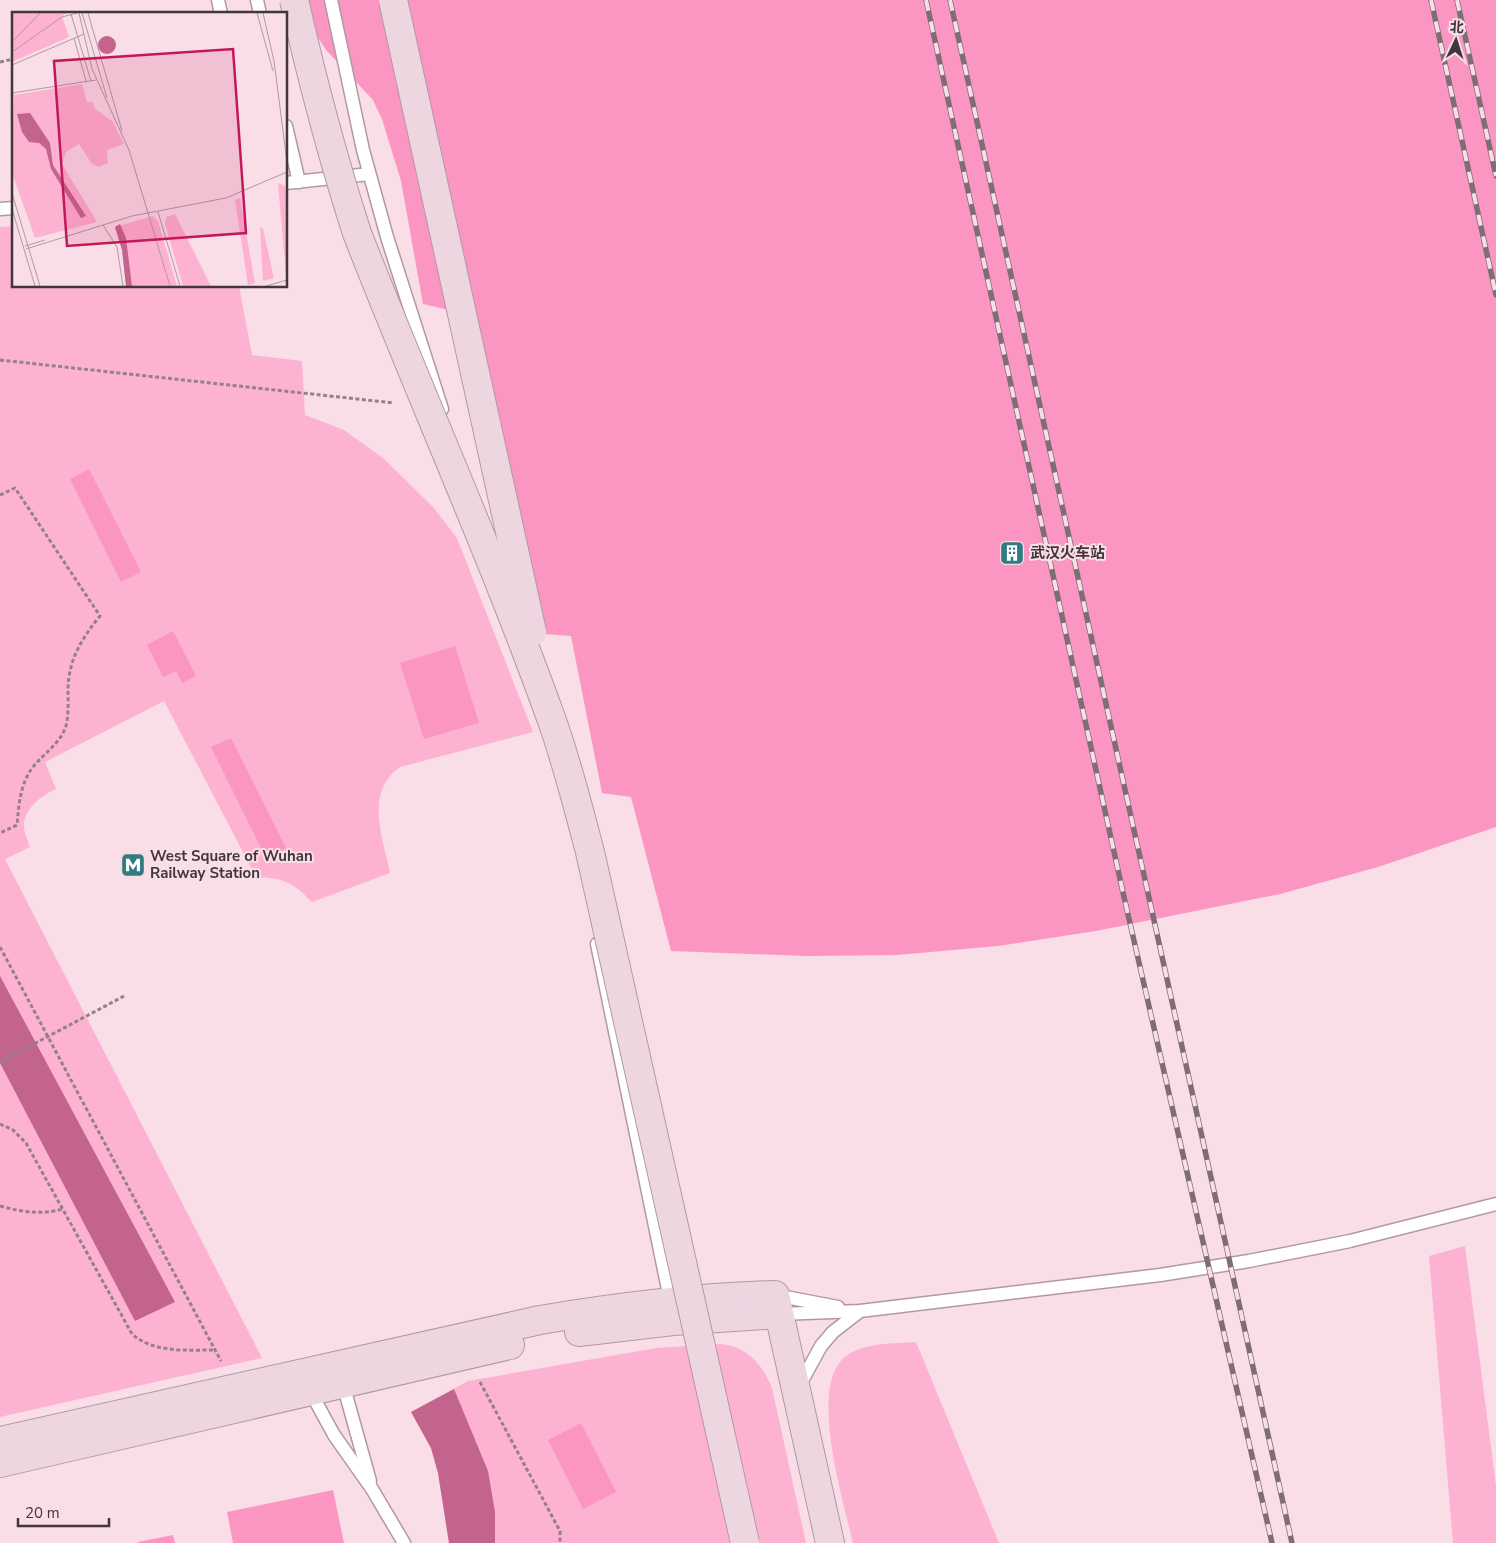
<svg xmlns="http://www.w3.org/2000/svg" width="1496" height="1543" font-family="'Nunito Sans','Noto Sans SC',sans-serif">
<rect width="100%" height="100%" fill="#f9dde7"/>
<g fill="#feb2d1">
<path d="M14,226V286H239L252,355L302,361L305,415L344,430L383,458L433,507L457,538L533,732L400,767C364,792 383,838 390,873L312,902C292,882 284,878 256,877L164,701L45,762L56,789C42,795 23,809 24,827C24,833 28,841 30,847L5,859L262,1358L0,1417V227Z"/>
<polygon points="1465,1246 1496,1486 1496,1543 1453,1543 1429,1256"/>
<path d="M916,1342L999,1543H853C844,1503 807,1385 846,1356C865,1342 894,1344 916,1342Z"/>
<path d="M721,1344C748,1347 762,1364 772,1388L806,1543H449L438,1473L431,1448L411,1412L468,1381L656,1348Z"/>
</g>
<g fill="#c3648f">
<polygon points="0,976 175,1302 135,1321 0,1063"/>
<polygon points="454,1389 488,1471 495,1512 495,1543 449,1543 438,1473 431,1448 411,1412"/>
</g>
<g fill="#fa96c1">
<polygon points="305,0 1496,0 1496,827 1378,867 1280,894 1096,931 998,946 897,955 806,956 671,951 631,797 602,793 571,636 545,634 511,473 484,469 449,310 423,304 401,181 382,119 373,100 326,50 317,36"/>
<polygon points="89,469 141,572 121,582 70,479"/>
<polygon points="173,631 196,676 182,683 176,671 163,677 147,645"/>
<polygon points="455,646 479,723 424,739 400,663"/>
<polygon points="231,738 286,848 266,858 211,747"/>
<polygon points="581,1423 616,1492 583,1509 548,1440"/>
<polygon points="333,1490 344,1543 233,1543 227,1512"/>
<polygon points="173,1535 175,1543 138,1543 138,1542"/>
</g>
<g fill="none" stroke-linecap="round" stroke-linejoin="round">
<defs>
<g id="lane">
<polyline points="218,0 221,14"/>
<polyline points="257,0 260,14"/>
<polyline points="331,0 363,150 387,237 442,409"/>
<polyline points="286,126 299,182"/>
<polyline points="286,183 369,174"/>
<polyline points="0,209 14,208"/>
<polyline points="597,944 671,1304"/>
<polyline points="775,1295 838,1307"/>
<polyline points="779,1314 860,1311 1160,1275 1249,1261 1350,1241 1496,1204"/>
<polyline points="343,1384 370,1481"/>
<polyline points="798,1388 821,1346 833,1332 860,1311"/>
<polyline points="310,1391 334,1435 372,1489 404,1543"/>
</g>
<g id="secondary">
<polyline points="579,1332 673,1321 779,1314"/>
<path d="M0,1441L540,1320C618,1307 696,1297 775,1295L830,1543"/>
<polyline points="0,1463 510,1345"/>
</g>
</defs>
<use href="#lane" stroke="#b398a2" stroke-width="15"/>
<use href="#secondary" stroke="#b398a2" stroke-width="30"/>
<g stroke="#948188" stroke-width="3" stroke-dasharray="4 2.5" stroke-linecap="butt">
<polyline points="0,62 14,59"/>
<polyline points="0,360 394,403"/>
<path d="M0,495L15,488L100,616C82,638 69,659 68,688C68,700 69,713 66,726C60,744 44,753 33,767C20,784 19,804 17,825L0,833"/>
<polyline points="0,947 221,1361"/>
<polyline points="0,1062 126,995"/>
<path d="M0,1124L13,1130L26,1143L132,1334C153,1353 187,1350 214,1350"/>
<path d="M0,1206C22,1212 41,1215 63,1209"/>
<polyline points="480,1382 560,1531 560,1543"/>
</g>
<use href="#lane" stroke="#fff" stroke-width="12"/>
<use href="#secondary" stroke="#eed6e1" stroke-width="28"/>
<defs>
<g id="rail">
<polyline points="926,0 1124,897 1272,1543"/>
<polyline points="950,0 1292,1543"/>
<polyline points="1431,0 1496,295"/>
<polyline points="1457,0 1496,176"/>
</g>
</defs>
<use href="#rail" stroke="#7e6e74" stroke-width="5.5"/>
<use href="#rail" stroke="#f9dde7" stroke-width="4" stroke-dasharray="11" stroke-linecap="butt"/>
<defs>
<g id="secondary-bridge">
<path d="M294,0C312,79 332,156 357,233C420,395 492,554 551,718C567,762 578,807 590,852L745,1543"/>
<polyline points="393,0 532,632"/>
</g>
</defs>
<use href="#secondary-bridge" stroke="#b398a2" stroke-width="30" stroke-linecap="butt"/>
<use href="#secondary-bridge" stroke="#eed6e1" stroke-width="28"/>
</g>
<defs>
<symbol id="building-square" viewBox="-11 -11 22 22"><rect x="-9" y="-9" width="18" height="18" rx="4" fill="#327b81" stroke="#f9dde7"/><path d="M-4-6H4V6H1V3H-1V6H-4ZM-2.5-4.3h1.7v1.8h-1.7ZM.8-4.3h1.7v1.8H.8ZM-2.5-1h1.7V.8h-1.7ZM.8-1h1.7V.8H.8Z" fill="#fff"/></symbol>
<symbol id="metro-square" viewBox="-11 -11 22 22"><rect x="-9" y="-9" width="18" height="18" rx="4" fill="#327b81" stroke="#f9dde7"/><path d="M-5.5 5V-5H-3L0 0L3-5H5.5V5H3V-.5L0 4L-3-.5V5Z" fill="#fff"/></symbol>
</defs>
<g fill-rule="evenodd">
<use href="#building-square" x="998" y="539" width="28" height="28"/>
<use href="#metro-square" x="119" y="851" width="28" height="28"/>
</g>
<g text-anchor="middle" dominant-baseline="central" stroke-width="4" stroke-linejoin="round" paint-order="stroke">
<g font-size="15" font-weight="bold" fill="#41363a" stroke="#f9dde7" text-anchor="start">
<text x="1030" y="553">武汉火车站</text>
<text x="150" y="856">West Square of Wuhan<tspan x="150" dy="17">Railway Station</tspan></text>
</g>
</g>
<g transform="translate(12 12)">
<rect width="275" height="275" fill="#f9dde7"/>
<path d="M0,1H55L50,4L57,25L0,50ZM70,72L75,90H81L82,96L101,110L112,132L95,138L96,151L87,155L80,152L67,132L54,140L50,152L85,210L23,226L0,161L2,83ZM266,171L273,174L275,189L274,262ZM228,186L243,271L236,273L223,188ZM163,202L199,274H171L153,212L154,205ZM141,204L146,209L165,274H114L110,238L103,215ZM248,215L251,217L262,266L251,269Z" fill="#feb2d1"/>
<path d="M86 33a9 9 0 1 1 18 0a9 9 0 1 1-18 0ZM18,101L38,131L41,153L74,204L69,206L39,157L34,137L27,131L17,130L10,120L5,102ZM108,212L114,226L120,274H114L110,238L103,215Z" fill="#c3648f"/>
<path fill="none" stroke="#af9aa2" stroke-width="1" d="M67,1L80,57L117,138L158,274M70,1L95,86M76,1L110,119M245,1L261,59M251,1L262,49L275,150M59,2L79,69M62,26L74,69M0,30L28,1M0,40L50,5L65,1M0,53L72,22M0,81L84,68M0,181L28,274M0,197L23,274M146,200L168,274M91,213L105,235L111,274M13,234L33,228M14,237L120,204L214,186L275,160M254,274L275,268"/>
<path fill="#c2185b" fill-opacity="0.15" stroke="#c2185b" stroke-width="2.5" d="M221,37L234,221L55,234L42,49Z"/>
<rect width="275" height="275" fill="none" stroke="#41363a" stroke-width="2.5"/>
</g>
<g transform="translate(1456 40) rotate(4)" stroke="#f9dde7" stroke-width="4" paint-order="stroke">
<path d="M0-4L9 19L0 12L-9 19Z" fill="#41363a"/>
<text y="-8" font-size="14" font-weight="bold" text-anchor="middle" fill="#41363a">北</text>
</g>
<path d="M18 1518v8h91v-8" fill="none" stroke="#41363a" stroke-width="2.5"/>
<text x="25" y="1518" font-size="15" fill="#41363a" stroke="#f9dde7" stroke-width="4" paint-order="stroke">20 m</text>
</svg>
